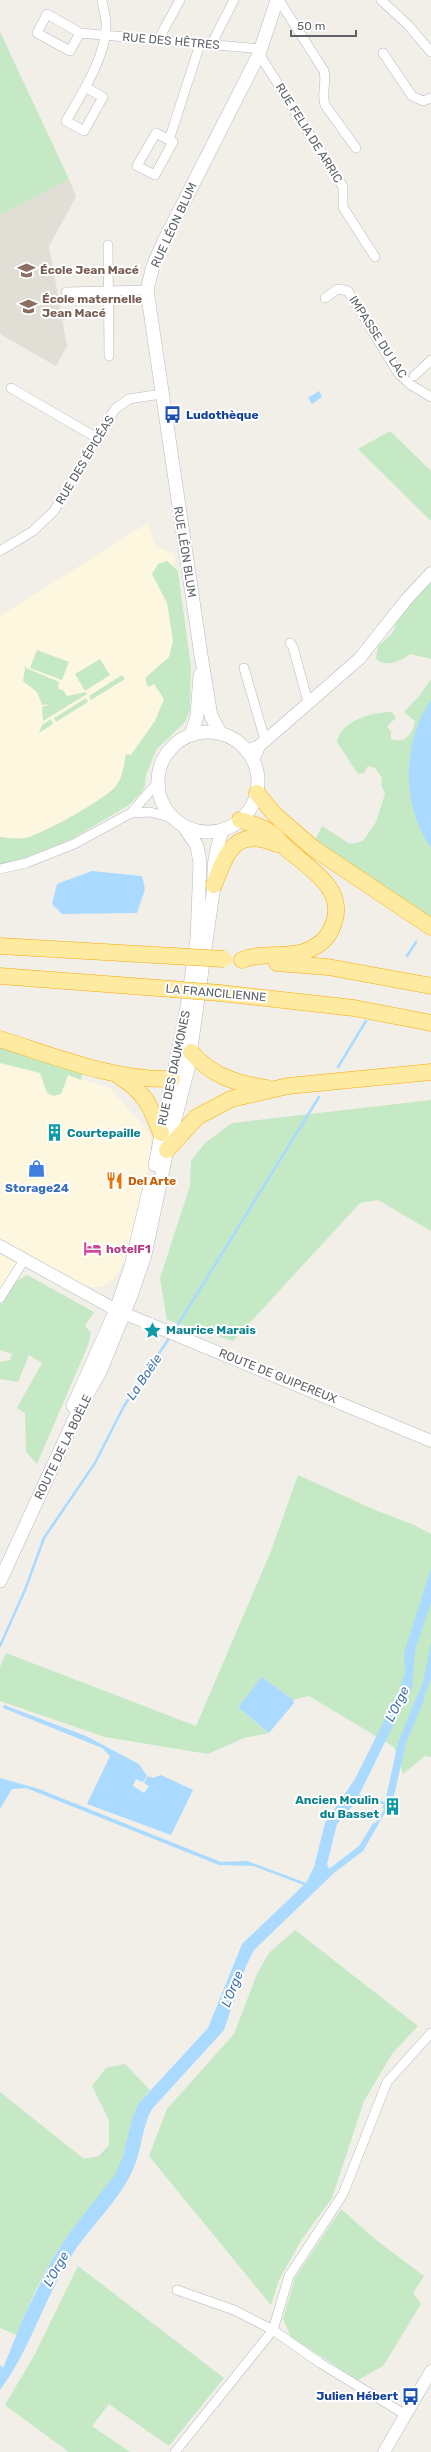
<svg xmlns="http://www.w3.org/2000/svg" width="431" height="2452" font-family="Rubik,sans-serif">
<rect width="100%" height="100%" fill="#f1efe8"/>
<g fill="#fef7e0">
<polygon points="148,523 155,545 174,555 176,561 173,565 178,571 181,589 191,666 190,710 185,722 156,750 146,775 145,786 141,793 129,805 72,839 22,859 0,865 0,616"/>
<polygon points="0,1063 40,1073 65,1087 67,1075 110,1088 151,1135 150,1163 125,1261 114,1279 101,1287 86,1287 24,1260 0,1298"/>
</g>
<polygon fill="#e1ded6" points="69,179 76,197 49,246 67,346 56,366 0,334 0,215"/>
<g fill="#c5e8c5">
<polygon points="0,32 69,179 0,215"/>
<polygon points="390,431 431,471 431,521 358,449"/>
<path d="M167,561L178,571L191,666L190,710L185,722L156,750L146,775L145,786L141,793L129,805L72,839L22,859L0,865V837C8,838 17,839 25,838C43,834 104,800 116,786C123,777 124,764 126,754L131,755L155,721L164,699L154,684L148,687L145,678L169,657L173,641L167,603L152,574L158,564Z"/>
<path d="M431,579V659L410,654C401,661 386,668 376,659L378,646L392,634L400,613Z"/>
<polygon points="37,650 69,662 62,680 30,668"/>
<polygon points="100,659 110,675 85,691 75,674"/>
<polygon points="26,663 26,668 59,682 58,689 63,690 67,696 86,692 87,694 43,721 42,707 50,704 42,705 37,692 23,681"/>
<polygon points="122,675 125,679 91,700 89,696"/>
<path d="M431,679V700L417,727L409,767L413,807L420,827L431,848V917L406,903L314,843L322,826L350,844L363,841L376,822L385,794L381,785L382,778L375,768L368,766L364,773L358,774L337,742C341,720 373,712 392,712L396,718L387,726L391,732V739C404,745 414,733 415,721L404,712L420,695Z"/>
<polygon points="86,698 88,702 56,722 54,718"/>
<polygon points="51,719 53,724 39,733 42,725"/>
<polygon points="0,1046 82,1073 81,1080 68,1075 61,1094 54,1096 47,1093 40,1073 0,1063"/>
<polygon points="431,1100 431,1231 378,1200 360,1203 233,1341 167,1320 160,1278 190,1186 191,1161 205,1143 232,1123"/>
<polygon points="27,1275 94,1312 85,1326 91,1333 88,1345 37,1464 26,1452 25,1413 17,1408 42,1363 29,1355 18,1382 0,1379 0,1362 10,1360 12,1354 0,1350 0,1303 2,1304 15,1282"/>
<polygon points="298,1475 375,1510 414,1525 431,1534 431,1757 425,1756 403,1774 394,1747 309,1696 293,1700 262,1677 238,1707 269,1733 244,1738 208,1754 105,1737 0,1701 0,1667 6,1653 196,1726 271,1551"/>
<polygon points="295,1930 418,2026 392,2054 364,2101 332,2198 302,2239 279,2280 271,2305 149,2156 167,2109 234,2034 257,1974 269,1953"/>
<path d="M125,2064L150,2090C127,2113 130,2146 116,2174C105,2195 85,2213 71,2232C48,2263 30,2299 17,2335L0,2328V2092L84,2159L99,2156L109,2145V2120L92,2086L106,2068Z"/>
<polygon points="341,2209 376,2240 424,2276 413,2293 421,2304 383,2366 358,2380 291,2337 283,2319 295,2278"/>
<polygon points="78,2266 224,2378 169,2446 109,2404 92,2426 130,2452 69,2452 5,2405 35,2354"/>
</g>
<g fill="#aadaff">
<polygon points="319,391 322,397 312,404 308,398"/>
<path d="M431,700V848C401,805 402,742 431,700Z"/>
<polygon points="92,871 142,876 145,889 137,913 62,914 52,904 57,884"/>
<path d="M431,1569V1603L415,1650L412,1687L359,1795L385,1802L398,1743L423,1682L431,1644V1679L407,1739L393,1800L386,1810L382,1808L384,1804L356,1802L337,1824L327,1864L329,1869L359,1846L374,1822L378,1825L363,1851L334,1873L254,1950L246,1966L224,2030L152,2109C142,2126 142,2148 134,2167C120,2201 89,2227 70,2258C43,2301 30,2350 0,2390V2365L3,2368L25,2314L51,2262L70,2232L115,2175L123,2156L132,2119L139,2103L208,2028L242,1944L304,1885L253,1866L219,1865L26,1788L12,1789L0,1809V1778L39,1789L221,1862L247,1861L306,1883L314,1867L325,1823L355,1779L399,1691L405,1672L404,1653Z"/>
<polygon points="262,1677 293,1700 294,1703 269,1733 238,1707"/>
<polygon points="4,1705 86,1736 139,1764 147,1776 143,1782 136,1779 133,1786 144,1793 149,1786 144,1783 148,1776 153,1778 161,1775 193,1790 171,1835 87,1804 110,1756 102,1748 3,1708"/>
</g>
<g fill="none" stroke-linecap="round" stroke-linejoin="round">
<g stroke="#aadaff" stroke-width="2.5">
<polyline points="407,956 416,942"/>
<polyline points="338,1067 366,1021"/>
<polyline points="174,1331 319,1097"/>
<polyline points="0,1646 25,1590 44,1538 95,1463 124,1406 170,1337"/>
<polyline points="407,1737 423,1699"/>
<polyline points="375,1827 387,1807"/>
</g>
<defs>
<g id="minor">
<path d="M279,0L324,71C327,83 321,93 325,105L356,148"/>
<polyline points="381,0 408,25 431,52"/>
<polyline points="80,33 70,51 37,33 47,14 80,33 261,49"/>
<polyline points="158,40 180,0"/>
<polyline points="211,45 234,0"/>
<polyline points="383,53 412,96 423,101 431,98"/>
<polyline points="259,54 343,187 343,207 375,257"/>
<path d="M85,87L103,97L84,131L66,121C81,95 105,58 106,28C107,19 103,9 102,0"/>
<polygon points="156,133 173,142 155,175 137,166"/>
<polyline points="169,140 200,44"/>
<polyline points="108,245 109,356"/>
<polyline points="66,292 147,290"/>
<polyline points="325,298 338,289 348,291 398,373 411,385 431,397"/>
<polyline points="414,376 431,360"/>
<polyline points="11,388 97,438"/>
<polyline points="0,551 33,531 54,511 115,409 129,399 161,394"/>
<polyline points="290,643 293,647 308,702"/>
<polyline points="244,668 265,740"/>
<polyline points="131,813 150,812 173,818"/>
<polyline points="0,869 26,863 74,844 131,813 158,782"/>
<polyline points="0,1298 24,1260"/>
<polyline points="177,2290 234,2310 273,2330 320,2363 401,2412 407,2412"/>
<polyline points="175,2452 273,2330 289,2276 343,2194 387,2082 431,2033"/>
</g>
<g id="tertiary">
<polyline points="247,751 259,746 359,659 406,600 431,573"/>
<polyline points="253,761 259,746"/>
<polyline points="0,1246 116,1310 431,1441"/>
<polyline points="384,2452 431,2371"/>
</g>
<g id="secondary">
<circle cx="208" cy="782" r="50"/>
<polyline points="221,734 211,716 201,655 147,290 153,266 163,243 259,54 277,0"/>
<polyline points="191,735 197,716 200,675"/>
<polyline points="155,1165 186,1013 197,939 200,863 197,846 183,825"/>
<polyline points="73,1406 116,1310 131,1266 150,1186"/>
<path d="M0,1581L81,1405L100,1372L132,1293L145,1255L167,1150L188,1069L214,885C213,860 216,854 222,830"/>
</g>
<g id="trunk">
<polyline points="257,793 274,814 313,848 431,927"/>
<path d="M240,820C251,823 261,826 271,833C277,837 281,843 286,848C307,867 346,888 334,922C331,932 325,941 316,946C294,961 266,950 242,960"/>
<path d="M214,885C227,851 235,827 277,844"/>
<polyline points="0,946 173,956"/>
<polyline points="277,963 328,967 431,986"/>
<polyline points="0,976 171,989"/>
<polyline points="220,993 354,1008 431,1023"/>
<path d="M0,1039C54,1056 115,1081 172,1079"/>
<path d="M191,1052C212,1076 235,1083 266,1088"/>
<path d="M120,1077C146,1093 150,1106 161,1133"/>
<polyline points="167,1150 197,1117 231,1099 288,1086 431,1072"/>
</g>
</defs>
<use href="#minor" stroke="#b5b8bc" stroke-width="10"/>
<use href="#tertiary" stroke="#b5b8bc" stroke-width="13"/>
<use href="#secondary" stroke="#b6babf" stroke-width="14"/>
<use href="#trunk" stroke="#f9ab00" stroke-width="17"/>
<use href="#minor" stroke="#fff" stroke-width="9"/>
<use href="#tertiary" stroke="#fff" stroke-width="12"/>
<use href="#secondary" stroke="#fff" stroke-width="13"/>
<use href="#trunk" stroke="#feeaa1" stroke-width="16"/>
<defs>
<g id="trunk-bridge">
<polyline points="173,956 224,959"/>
<polyline points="171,989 220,993"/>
</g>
</defs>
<use href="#trunk-bridge" stroke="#f9ab00" stroke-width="17" stroke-linecap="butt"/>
<use href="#trunk-bridge" stroke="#feeaa1" stroke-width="16"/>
</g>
<defs>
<symbol id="school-bare" viewBox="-9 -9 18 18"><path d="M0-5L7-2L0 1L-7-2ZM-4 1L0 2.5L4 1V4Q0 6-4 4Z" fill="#8d6e63" stroke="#fff" stroke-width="2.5" paint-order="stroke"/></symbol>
<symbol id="bus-bare" viewBox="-9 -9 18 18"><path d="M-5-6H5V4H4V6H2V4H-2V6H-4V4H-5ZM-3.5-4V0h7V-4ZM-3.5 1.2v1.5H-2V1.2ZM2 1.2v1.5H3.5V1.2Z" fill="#1a4fb4" stroke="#fff" stroke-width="2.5" paint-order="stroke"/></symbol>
<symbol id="building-bare" viewBox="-9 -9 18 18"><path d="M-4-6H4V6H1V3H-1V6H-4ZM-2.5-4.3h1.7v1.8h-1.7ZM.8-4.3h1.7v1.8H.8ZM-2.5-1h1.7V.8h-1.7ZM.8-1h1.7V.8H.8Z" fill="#0f9aa8" stroke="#fff" stroke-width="2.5" paint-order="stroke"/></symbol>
<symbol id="shop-bare" viewBox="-9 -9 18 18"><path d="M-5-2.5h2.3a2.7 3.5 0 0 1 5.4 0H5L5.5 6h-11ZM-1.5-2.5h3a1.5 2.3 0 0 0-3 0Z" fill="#3f7fe0" stroke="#fff" stroke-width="2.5" paint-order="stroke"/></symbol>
<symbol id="restaurant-bare" viewBox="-9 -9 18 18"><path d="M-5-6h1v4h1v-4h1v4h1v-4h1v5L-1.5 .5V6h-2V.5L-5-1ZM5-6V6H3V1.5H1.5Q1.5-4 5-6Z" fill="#e8710a" stroke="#fff" stroke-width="2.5" paint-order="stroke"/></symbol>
<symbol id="hotel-bare" viewBox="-9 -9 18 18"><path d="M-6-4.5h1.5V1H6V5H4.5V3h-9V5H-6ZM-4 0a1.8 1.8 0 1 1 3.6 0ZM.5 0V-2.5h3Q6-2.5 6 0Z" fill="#d1479c" stroke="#fff" stroke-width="2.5" paint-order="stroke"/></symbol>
<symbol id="sight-bare" viewBox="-9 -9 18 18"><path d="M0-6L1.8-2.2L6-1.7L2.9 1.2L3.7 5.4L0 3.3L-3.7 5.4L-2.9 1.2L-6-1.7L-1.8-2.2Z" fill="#0f9aa8" stroke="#fff" stroke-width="2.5" paint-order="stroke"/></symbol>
</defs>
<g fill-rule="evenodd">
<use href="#school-bare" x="14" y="258" width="25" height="25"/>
<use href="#school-bare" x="16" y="294" width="25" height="25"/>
<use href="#bus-bare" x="160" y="402" width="25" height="25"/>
<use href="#building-bare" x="42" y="1120" width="25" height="25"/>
<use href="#shop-bare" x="24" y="1156" width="25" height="25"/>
<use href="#restaurant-bare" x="102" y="1168" width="25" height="25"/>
<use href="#hotel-bare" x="80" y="1236" width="25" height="25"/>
<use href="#sight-bare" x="140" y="1318" width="25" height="25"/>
<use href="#building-bare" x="380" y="1794" width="25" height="25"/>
<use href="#bus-bare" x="398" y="2384" width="25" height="25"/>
</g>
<g text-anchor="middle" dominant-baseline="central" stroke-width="4" stroke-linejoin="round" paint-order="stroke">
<g font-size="12" fill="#5f6368" stroke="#fff">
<text transform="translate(171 41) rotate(5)">RUE DES HÊTRES</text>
<text transform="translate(309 133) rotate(58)">RUE FELIA DE ARRIC</text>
<text transform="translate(174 225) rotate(-65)">RUE LÉON BLUM</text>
<text transform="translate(378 337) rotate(57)">IMPASSE DU LAC</text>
<text transform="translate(85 460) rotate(-59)">RUE DES ÉPICÉAS</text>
<text transform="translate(185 552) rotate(81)">RUE LÉON BLUM</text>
<text transform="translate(216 993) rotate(5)">LA FRANCILIENNE</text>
<text transform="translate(174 1068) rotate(-78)">RUE DES DAUMONES</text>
<text transform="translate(278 1376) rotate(22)">ROUTE DE GUIPEREUX</text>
<text transform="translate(63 1447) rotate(-64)">ROUTE DE LA BOËLE</text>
</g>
<g font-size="12" font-weight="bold" fill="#785e54" stroke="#fff" text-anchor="start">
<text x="40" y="270">École Jean Macé</text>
<text x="42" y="299">École maternelle<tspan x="42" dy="14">Jean Macé</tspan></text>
</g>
<g font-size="12" font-weight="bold" fill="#164399" stroke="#fff" text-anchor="start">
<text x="186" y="415">Ludothèque</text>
<text x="398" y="2396" text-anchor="end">Julien Hébert</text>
</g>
<g font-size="12" font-weight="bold" fill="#0d838f" stroke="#fff" text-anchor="start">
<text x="67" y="1133">Courtepaille</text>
<text x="166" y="1330">Maurice Marais</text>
<text x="379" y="1800" text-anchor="end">Ancien Moulin<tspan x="379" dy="14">du Basset</tspan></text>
</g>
<g font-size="12" font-weight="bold" fill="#c56008" stroke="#fff" text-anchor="start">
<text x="128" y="1181">Del Arte</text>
</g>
<g font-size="12" font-weight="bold" fill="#366cbe" stroke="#fff">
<text x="37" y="1188">Storage24</text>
</g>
<g font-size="12" font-weight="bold" fill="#b23c85" stroke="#fff" text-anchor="start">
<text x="106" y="1249">hotelF1</text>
</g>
<g font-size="13" font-style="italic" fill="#4174aa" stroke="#fff">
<text transform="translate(144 1377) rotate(-56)">La Boële</text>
<text transform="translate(397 1704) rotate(-64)">L'Orge</text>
<text transform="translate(232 1989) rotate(-68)">L'Orge</text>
<text transform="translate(56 2269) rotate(-60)">L'Orge</text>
</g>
</g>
<path d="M291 30v6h65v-6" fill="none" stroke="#5f6368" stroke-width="2"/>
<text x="297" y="30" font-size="12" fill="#5f6368" stroke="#ffffff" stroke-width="3" paint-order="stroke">50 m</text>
</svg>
